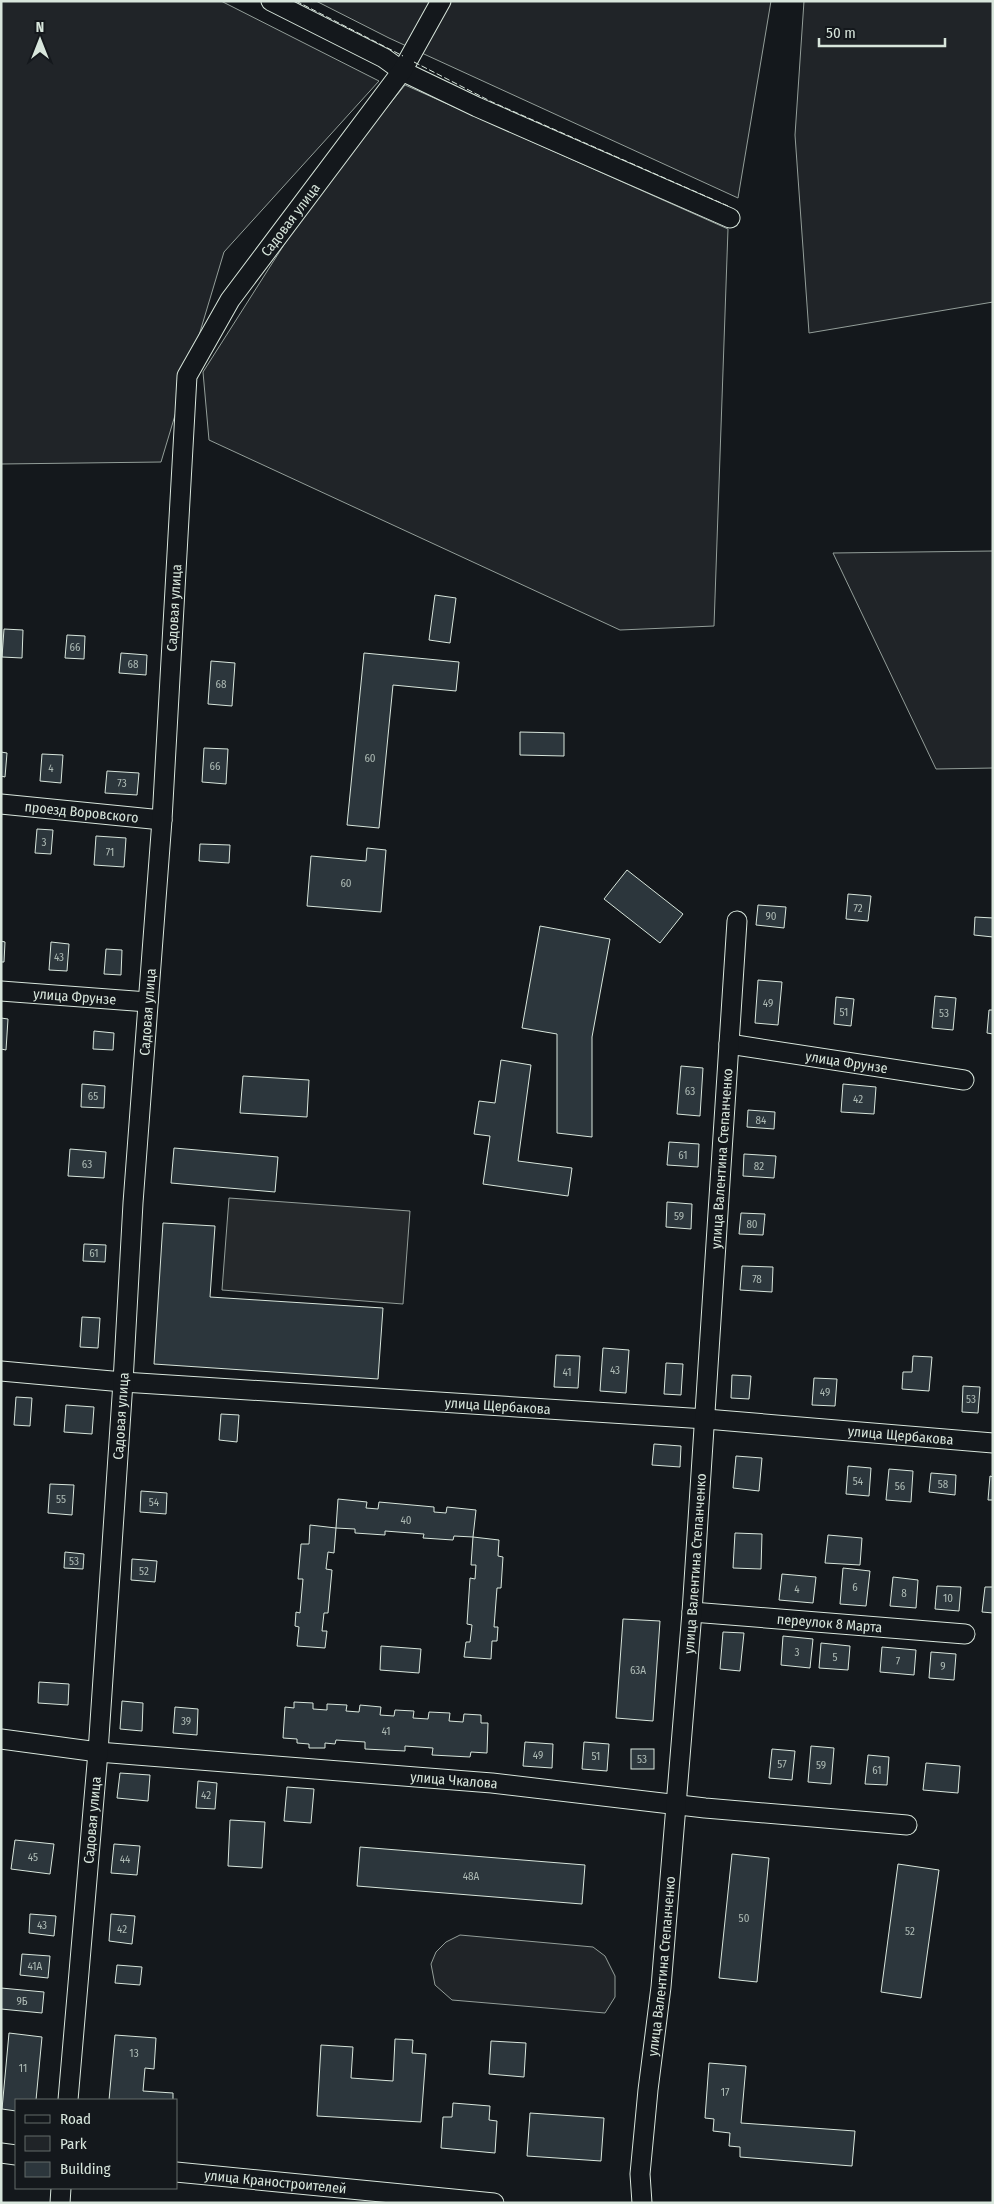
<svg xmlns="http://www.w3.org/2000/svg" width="994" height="2204" font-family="'Fira Sans Condensed',sans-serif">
<rect width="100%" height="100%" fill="#14181c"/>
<g fill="#202428" stroke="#939e99">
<polygon points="1,1 221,1 379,81 224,252 161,462 1,464"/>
<polygon points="316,1 771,1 738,198 389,38"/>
<polygon points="804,1 993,1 993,302 809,333 795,135"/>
<polygon points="405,85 728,229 714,626 620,630 209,440 203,372 315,196"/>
<polygon points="993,551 993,768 936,769 833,553"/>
<polygon points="460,1935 593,1947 605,1956 615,1976 615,1997 605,2013 452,2000 435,1985 431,1964 436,1952 446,1942"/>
</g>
<polygon fill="#24282b" stroke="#939e99" points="229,1198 410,1211 403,1304 222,1290"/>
<g fill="#2c363c" stroke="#d8e6dc">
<polygon points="435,595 456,598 450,643 429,640"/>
<polygon points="4,629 23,630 22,658 2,657"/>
<polygon points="67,635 85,636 84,659 65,658"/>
<polygon points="121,653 147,655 146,675 119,673"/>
<polygon points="364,653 459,662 456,691 393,685 379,828 347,825"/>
<polygon points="211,661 235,663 232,706 208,704"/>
<polygon points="520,732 564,733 564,756 520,755"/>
<polygon points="204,748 228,749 226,784 202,782"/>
<polygon points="1,752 7,753 5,777 1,776"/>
<polygon points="42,754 63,755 61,783 40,781"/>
<polygon points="107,771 139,773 137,795 105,793"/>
<polygon points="37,829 53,830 51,854 35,853"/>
<polygon points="96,836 126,838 124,867 94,865"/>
<polygon points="200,844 230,845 229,863 199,861"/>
<polygon points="367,848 386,850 381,912 307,906 311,856 366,861"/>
<polygon points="627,870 683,914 660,943 604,899"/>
<polygon points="848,894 871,896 868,921 846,919"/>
<polygon points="758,905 786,907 784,928 756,925"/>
<polygon points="975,917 993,918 993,937 974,935"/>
<polygon points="540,926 610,939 592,1037 592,1137 557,1133 557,1034 522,1028"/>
<polygon points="1,941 5,942 4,962 1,962"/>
<polygon points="51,942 69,944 67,971 49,970"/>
<polygon points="106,949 122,950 121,975 104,974"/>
<polygon points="758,980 782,982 778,1025 755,1023"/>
<polygon points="935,996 956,998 953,1030 932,1028"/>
<polygon points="836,997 854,999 851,1026 834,1024"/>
<polygon points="989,1010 993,1010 993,1034 987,1033"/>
<polygon points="1,1018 8,1019 6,1050 1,1049"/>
<polygon points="94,1031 114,1033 113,1050 93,1049"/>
<polygon points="501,1060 531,1065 518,1161 572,1168 568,1196 483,1184 490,1136 474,1134 479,1101 495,1103"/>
<polygon points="681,1066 703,1068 700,1116 677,1114"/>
<polygon points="243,1076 309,1080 307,1117 240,1113"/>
<polygon points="82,1084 105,1086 104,1108 81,1107"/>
<polygon points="843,1084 876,1087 874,1114 841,1112"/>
<polygon points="748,1110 775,1112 774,1129 747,1127"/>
<polygon points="669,1142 699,1144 698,1167 667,1165"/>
<polygon points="174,1148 278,1157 275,1192 171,1183"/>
<polygon points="70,1149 106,1152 104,1178 68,1176"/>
<polygon points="744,1154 776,1156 774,1178 743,1176"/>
<polygon points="667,1202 692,1204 691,1229 666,1227"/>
<polygon points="741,1213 765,1214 763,1235 739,1234"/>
<polygon points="163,1223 215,1226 210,1297 383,1308 378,1379 154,1364"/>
<polygon points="84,1244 106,1245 105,1262 83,1261"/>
<polygon points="742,1266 773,1267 772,1292 740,1290"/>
<polygon points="82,1317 100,1318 98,1348 80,1347"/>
<polygon points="603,1348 629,1350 626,1393 600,1391"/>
<polygon points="556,1355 580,1356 578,1388 554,1387"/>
<polygon points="913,1356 932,1357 929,1391 902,1389 903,1372 912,1372"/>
<polygon points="666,1363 683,1364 681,1395 664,1394"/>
<polygon points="732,1375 751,1376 749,1399 731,1398"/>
<polygon points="814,1378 837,1379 835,1406 812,1405"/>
<polygon points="963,1386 980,1387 978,1413 962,1412"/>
<polygon points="16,1397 32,1398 30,1426 14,1425"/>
<polygon points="66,1405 94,1407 92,1434 64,1432"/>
<polygon points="221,1414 239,1415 237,1442 219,1440"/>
<polygon points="654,1444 681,1446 680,1467 652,1465"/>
<polygon points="736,1456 762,1458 759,1491 733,1488"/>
<polygon points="848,1466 871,1468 869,1496 846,1494"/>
<polygon points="889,1469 913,1471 911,1502 886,1500"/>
<polygon points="931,1473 956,1475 955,1495 929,1492"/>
<polygon points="990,1476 993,1477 993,1500 988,1500"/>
<polygon points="50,1484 74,1485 72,1515 48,1513"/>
<polygon points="141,1491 167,1493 166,1514 140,1512"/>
<polygon points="338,1499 367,1502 366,1508 378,1509 379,1502 434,1507 434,1512 446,1513 447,1507 476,1510 473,1537 454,1536 453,1540 423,1538 424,1534 385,1531 385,1535 355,1533 355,1529 336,1528"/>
<polygon points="310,1525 336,1528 334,1553 328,1552 326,1569 332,1570 328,1613 324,1613 322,1631 327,1631 325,1648 297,1646 299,1627 295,1626 296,1612 300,1613 303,1579 298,1579 301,1544 309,1544"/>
<polygon points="735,1533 762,1534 761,1569 733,1568"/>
<polygon points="828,1535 862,1538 860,1565 825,1563"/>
<polygon points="473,1537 499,1540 498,1556 503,1557 501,1588 497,1588 494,1627 498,1627 497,1641 492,1641 491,1659 464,1657 466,1642 470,1642 472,1625 467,1624 470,1578 475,1579 476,1565 471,1565"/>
<polygon points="65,1552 84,1554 83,1569 64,1568"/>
<polygon points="132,1559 157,1561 155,1582 131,1580"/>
<polygon points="843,1568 870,1571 866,1606 840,1604"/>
<polygon points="782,1574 816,1577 813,1603 779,1600"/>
<polygon points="893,1577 918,1580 916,1608 890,1606"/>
<polygon points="937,1586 961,1587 959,1611 935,1609"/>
<polygon points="985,1587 993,1587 993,1613 982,1612"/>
<polygon points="623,1619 660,1621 653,1721 616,1718"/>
<polygon points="723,1632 744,1633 740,1671 720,1669"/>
<polygon points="783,1636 813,1639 810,1668 781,1665"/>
<polygon points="821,1643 850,1646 848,1670 819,1668"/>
<polygon points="381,1646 421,1649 419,1673 380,1670"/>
<polygon points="882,1647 916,1650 914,1675 880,1672"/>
<polygon points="931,1652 956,1654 954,1680 929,1678"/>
<polygon points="39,1682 69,1684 68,1705 38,1703"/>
<polygon points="122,1701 143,1703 142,1731 120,1729"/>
<polygon points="294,1702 313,1703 313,1709 327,1710 327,1704 347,1705 346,1711 359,1712 360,1705 381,1707 380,1715 394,1716 395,1710 414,1711 413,1718 428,1719 429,1712 450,1713 449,1721 463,1722 464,1714 481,1715 481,1723 488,1723 487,1753 471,1752 470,1757 432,1755 433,1748 405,1746 405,1751 365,1749 365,1742 336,1740 335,1744 325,1743 325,1748 309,1748 309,1744 297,1743 297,1739 283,1738 285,1707 294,1708"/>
<polygon points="175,1707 198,1709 197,1735 173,1733"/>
<polygon points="525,1742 553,1744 552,1768 523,1766"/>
<polygon points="584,1742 609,1744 607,1771 582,1769"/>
<polygon points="811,1746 834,1748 831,1784 808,1782"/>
<rect x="631" y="1749" width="23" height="20"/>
<polygon points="772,1749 795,1751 792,1780 769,1778"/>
<polygon points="868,1755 889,1757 887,1785 865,1784"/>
<polygon points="926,1763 960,1766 958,1793 923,1790"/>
<polygon points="120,1773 150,1775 148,1801 117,1798"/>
<polygon points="198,1781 217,1783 215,1809 196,1808"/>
<polygon points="287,1787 314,1789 311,1823 284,1821"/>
<polygon points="230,1820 265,1822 262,1868 228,1866"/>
<polygon points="15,1840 54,1844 50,1874 11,1869"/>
<polygon points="114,1844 140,1846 137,1875 111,1873"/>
<polygon points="360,1847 585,1865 582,1904 357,1886"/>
<polygon points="732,1854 769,1858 757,1982 719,1978"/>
<polygon points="898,1864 939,1870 921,1998 881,1992"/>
<polygon points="30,1914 56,1916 54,1936 29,1933"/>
<polygon points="111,1914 135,1916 132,1944 109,1941"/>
<polygon points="22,1954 50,1956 48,1978 20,1975"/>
<polygon points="117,1965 142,1967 140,1985 115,1983"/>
<polygon points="1,1988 44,1992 42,2013 1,2009"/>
<polygon points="9,2033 42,2037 36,2100 16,2100 16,2111 2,2109"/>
<polygon points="115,2035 156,2038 154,2069 145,2068 143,2091 173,2093 173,2100 109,2100"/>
<polygon points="395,2039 413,2040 412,2053 426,2054 421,2122 317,2116 321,2045 353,2047 351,2078 393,2081"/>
<polygon points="491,2041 526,2043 524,2077 489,2074"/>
<polygon points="709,2063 746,2066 741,2123 855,2131 852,2166 740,2157 740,2147 729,2146 730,2133 713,2131 714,2119 705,2118"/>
<polygon points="453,2103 490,2106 489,2120 497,2121 495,2153 441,2148 443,2117 452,2117"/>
<polygon points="530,2113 604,2118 601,2161 527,2156"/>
</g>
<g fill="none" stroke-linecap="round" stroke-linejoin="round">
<defs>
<g id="minor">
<polyline points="271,1 384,58 402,71 477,107 730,218"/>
<path id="s1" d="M1,804L162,820"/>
<path id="s2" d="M1,991L148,1002"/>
<path id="s3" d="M729,1044L964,1080"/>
<path id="s4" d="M1,1371L123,1382L706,1419L993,1443"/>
<path id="s5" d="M692,1612L965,1634"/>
<path id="s6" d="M1,1739L98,1752L492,1783L705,1808L907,1825"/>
<path id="s7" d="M68,2100L98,1752L123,1382L133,1203L162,820L187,376L230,300L402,71L441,1"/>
<polyline points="1,2153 16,2155"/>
<path id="s8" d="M176,2172L494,2203"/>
<polyline points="60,2203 61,2188"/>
<path id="s9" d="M642,2203L640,2174L648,2090L661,1987L692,1612L737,921"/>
</g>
</defs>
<use href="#minor" stroke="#d8e6dc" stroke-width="21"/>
<use href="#minor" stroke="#14181c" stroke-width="19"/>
<g stroke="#d8e6dc" stroke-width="1" stroke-dasharray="6 2.5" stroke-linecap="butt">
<polyline points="296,1 403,56"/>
<polyline points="414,62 492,102 728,206"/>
</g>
</g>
<g text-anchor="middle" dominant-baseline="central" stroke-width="4" stroke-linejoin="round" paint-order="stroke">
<g font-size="11" fill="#adbab4">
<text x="75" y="647">66</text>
<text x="133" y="664">68</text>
<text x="221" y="684">68</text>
<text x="370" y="758">60</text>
<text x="215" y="766">66</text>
<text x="51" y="768">4</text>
<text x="122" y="783">73</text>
<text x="44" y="842">3</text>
<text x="110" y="852">71</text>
<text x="346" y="883">60</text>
<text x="858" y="908">72</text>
<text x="771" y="916">90</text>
<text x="59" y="957">43</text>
<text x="768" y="1003">49</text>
<text x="844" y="1012">51</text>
<text x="944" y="1013">53</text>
<text x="690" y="1091">63</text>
<text x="93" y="1096">65</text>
<text x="858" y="1099">42</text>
<text x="761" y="1120">84</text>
<text x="683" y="1155">61</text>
<text x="87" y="1164">63</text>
<text x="759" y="1166">82</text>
<text x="679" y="1216">59</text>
<text x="752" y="1224">80</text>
<text x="94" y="1253">61</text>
<text x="757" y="1279">78</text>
<text x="615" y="1370">43</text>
<text x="567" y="1372">41</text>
<text x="825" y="1392">49</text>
<text x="971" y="1399">53</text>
<text x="858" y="1481">54</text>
<text x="943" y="1484">58</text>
<text x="900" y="1486">56</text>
<text x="61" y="1499">55</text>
<text x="154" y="1502">54</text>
<text x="406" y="1520">40</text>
<text x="74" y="1561">53</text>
<text x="144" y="1571">52</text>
<text x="855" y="1587">6</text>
<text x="797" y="1589">4</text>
<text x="904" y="1593">8</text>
<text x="948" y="1598">10</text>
<text x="797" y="1652">3</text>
<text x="835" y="1657">5</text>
<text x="898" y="1661">7</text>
<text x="943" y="1666">9</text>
<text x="638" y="1670">63А</text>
<text x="186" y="1721">39</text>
<text x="386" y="1731">41</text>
<text x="538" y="1755">49</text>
<text x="596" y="1756">51</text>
<text x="642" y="1759">53</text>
<text x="782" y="1764">57</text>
<text x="821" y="1765">59</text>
<text x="877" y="1770">61</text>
<text x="206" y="1795">42</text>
<text x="33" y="1857">45</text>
<text x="125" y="1859">44</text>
<text x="471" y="1876">48А</text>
<text x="744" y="1918">50</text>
<text x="42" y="1925">43</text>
<text x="122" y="1929">42</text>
<text x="910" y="1931">52</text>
<text x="35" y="1966">41А</text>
<text x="22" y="2001">9Б</text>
<text x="134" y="2053">13</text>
<text x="23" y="2068">11</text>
<text x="725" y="2092">17</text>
</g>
<g font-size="14" fill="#d8e6dc" stroke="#14181c">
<text stroke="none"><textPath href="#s7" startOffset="1916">Садовая улица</textPath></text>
<text stroke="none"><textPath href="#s7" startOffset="1496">Садовая улица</textPath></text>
<text stroke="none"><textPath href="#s1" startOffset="81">проезд Воровского</textPath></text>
<text stroke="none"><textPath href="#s2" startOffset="74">улица Фрунзе</textPath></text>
<text stroke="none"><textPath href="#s7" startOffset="1091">Садовая улица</textPath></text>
<text stroke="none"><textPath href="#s3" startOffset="119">улица Фрунзе</textPath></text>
<text stroke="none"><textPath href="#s9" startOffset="1048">улица Валентина Степанченко</textPath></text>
<text stroke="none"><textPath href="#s4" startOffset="498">улица Щербакова</textPath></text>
<text stroke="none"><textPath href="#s7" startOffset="686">Садовая улица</textPath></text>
<text stroke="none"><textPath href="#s4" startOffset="902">улица Щербакова</textPath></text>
<text stroke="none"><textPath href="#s9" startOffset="642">улица Валентина Степанченко</textPath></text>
<text stroke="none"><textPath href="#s5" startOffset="138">переулок 8 Марта</textPath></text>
<text stroke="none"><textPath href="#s6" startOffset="455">улица Чкалова</textPath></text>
<text stroke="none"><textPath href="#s7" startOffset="281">Садовая улица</textPath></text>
<text stroke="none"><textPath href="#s9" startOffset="238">улица Валентина Степанченко</textPath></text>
<text stroke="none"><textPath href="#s8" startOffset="100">улица Краностроителей</textPath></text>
</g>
</g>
<rect width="994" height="2204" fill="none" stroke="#d8e6dc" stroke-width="5"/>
<rect x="15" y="2099" width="162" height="90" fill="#14181c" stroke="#626a69"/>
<rect x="25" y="2115" width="25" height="8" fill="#14181c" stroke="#626a69"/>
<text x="60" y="2124" font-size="15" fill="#d8e6dc">Road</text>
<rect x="25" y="2136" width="25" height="15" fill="#202428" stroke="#626a69"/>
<text x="60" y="2149" font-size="15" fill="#d8e6dc">Park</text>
<rect x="25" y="2162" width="25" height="15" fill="#2c363c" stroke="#626a69"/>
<text x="60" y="2174" font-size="15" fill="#d8e6dc">Building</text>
<g transform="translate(40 40)" stroke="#14181c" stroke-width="4" paint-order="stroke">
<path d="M0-4L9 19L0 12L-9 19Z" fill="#d8e6dc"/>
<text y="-8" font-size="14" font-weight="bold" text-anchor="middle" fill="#d8e6dc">N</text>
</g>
<path d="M819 38v8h126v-8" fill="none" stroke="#d8e6dc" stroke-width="2.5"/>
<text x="826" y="38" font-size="15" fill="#d8e6dc" stroke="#14181c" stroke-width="4" paint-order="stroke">50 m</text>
</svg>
